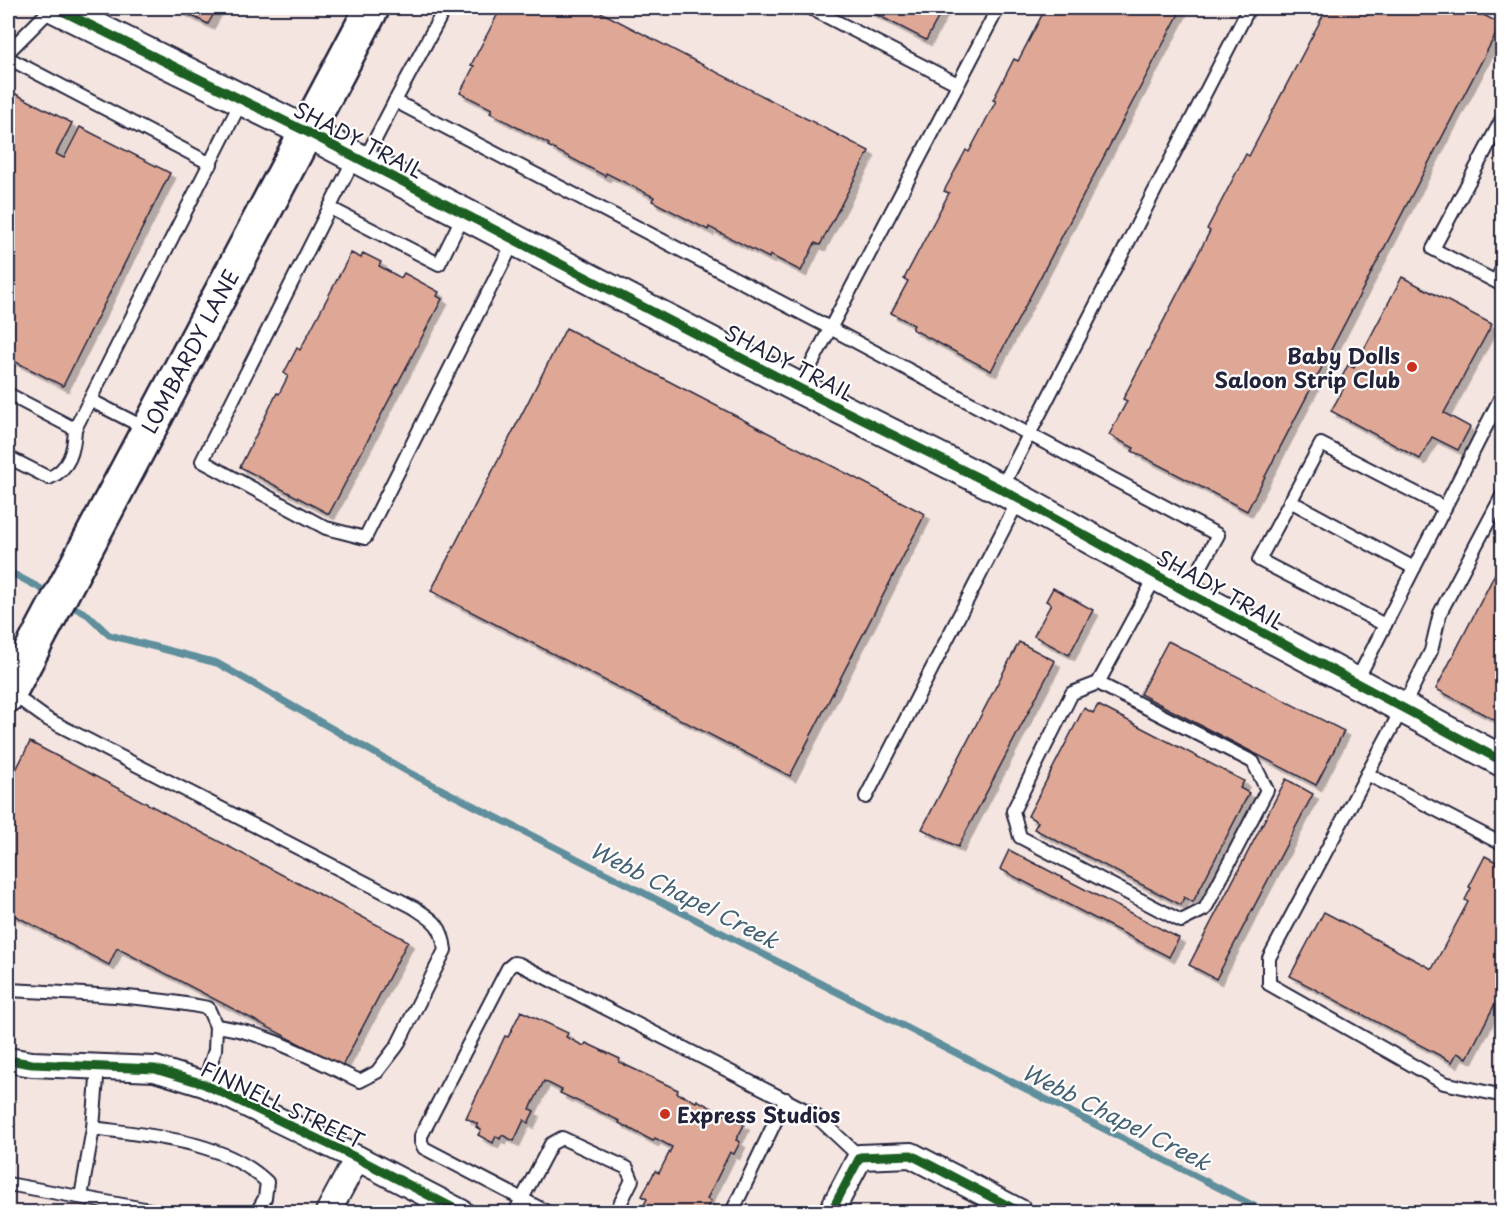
<svg xmlns="http://www.w3.org/2000/svg" width="1510" height="1220" font-family="'Playpen Sans',sans-serif">
<defs>
<filter id="shadow"><feDropShadow dx="5.5" dy="5.5" stdDeviation="0" flood-color="#0004"/></filter>
</defs>
<rect width="100%" height="100%" fill="#f5e5e0"/>
<filter id="ink" filterUnits="userSpaceOnUse"><feTurbulence type="fractalNoise" baseFrequency=".0167" numOctaves="2"/><feDisplacementMap in="SourceGraphic" scale="12" xChannelSelector="R" yChannelSelector="G"/><feConvolveMatrix kernelMatrix="1 2 1 2 8 2 1 2 1" color-interpolation-filters="sRGB"/></filter>
<g filter="url(#ink)">
<g fill="none" stroke-linecap="round" stroke-linejoin="round">
<g stroke="#5e8f9c" stroke-width="7">
<polyline points="8,571 51,594"/>
<polyline points="66,603 88,615 109,635 217,663 408,772 1266,1212"/>
</g>
</g>
<g fill="#dfa896" stroke="#22223b" stroke-width="1.5" filter="url(#shadow)">
<polygon points="176,8 217,8 208,24"/>
<polygon points="501,8 593,8 869,151 820,245 815,243 801,271 770,255 769,258 709,227 708,230 652,201 654,197 606,173 605,176 548,146 549,144 490,113 492,109 460,93 474,66 471,65"/>
<polygon points="864,8 947,8 946,10 943,9 926,40"/>
<polygon points="1041,8 1182,8 991,371 912,329 914,325 891,313 908,281 904,279 949,193 944,191 966,150 969,152 996,101 993,100 1014,59 1018,61 1043,13 1039,11"/>
<polygon points="1327,8 1470,8 1501,24 1247,511 1132,451 1134,448 1109,435 1127,401 1123,399 1210,231 1207,229 1246,154 1249,156"/>
<polygon points="8,90 72,123 56,154 64,158 80,127 170,173 63,386 8,358"/>
<polygon points="351,253 361,258 363,253 381,262 379,266 401,278 404,273 439,292 437,296 442,299 329,514 240,467 277,393 279,394 288,376 284,373 297,348 300,350"/>
<polygon points="1402,277 1492,324 1444,413 1470,427 1458,450 1432,437 1420,459 1331,411 1345,386 1339,383 1348,365 1354,368"/>
<polygon points="566,328 925,514 790,776 431,591"/>
<polygon points="1496,572 1502,575 1502,724 1436,689"/>
<polygon points="1053,588 1093,610 1069,655 1034,636 1051,604 1046,601"/>
<polygon points="1168,641 1344,731 1316,785 1140,694"/>
<polygon points="1019,642 1055,661 958,847 922,829"/>
<polygon points="1098,705 1244,781 1240,788 1249,793 1193,902 1184,897 1181,905 1034,829 1038,822 1028,816 1084,708 1093,713"/>
<polygon points="30,742 408,941 342,1066 117,948 109,965 8,912 8,786"/>
<polygon points="1286,779 1313,794 1216,979 1189,965"/>
<polygon points="1009,850 1179,938 1169,957 1000,869"/>
<polygon points="1485,856 1502,865 1502,990 1467,1058 1457,1053 1452,1062 1290,976 1324,912 1432,969 1468,902 1465,900 1471,888 1469,887"/>
<polygon points="521,1011 568,1033 566,1037 584,1046 586,1043 620,1059 619,1062 678,1090 677,1093 696,1102 697,1100 744,1125 736,1140 740,1142 734,1154 730,1152 707,1199 711,1201 705,1212 640,1212 647,1199 642,1196 655,1171 659,1173 672,1147 655,1138 653,1141 619,1123 620,1121 560,1093 562,1090 544,1081 530,1109 534,1111 528,1123 524,1120 514,1141 502,1135 500,1139 496,1136 493,1143 478,1135 481,1130 476,1127 478,1124 466,1118 505,1036 508,1037"/>
</g>
<g fill="none" stroke-linecap="round" stroke-linejoin="round">
<defs>
<g id="service">
<polyline points="445,8 395,101 830,328 1218,535 1187,592"/>
<polyline points="810,8 958,84"/>
<polyline points="8,52 52,8"/>
<polyline points="8,58 211,164"/>
<polyline points="1502,119 1433,249 1502,285"/>
<polyline points="355,157 202,461 326,528 365,538 514,241"/>
<polyline points="364,161 395,101"/>
<polyline points="330,208 439,264 464,214"/>
<polyline points="1496,281 1502,269"/>
<polyline points="799,388 998,8"/>
<polyline points="8,394 75,429"/>
<polyline points="90,400 147,429"/>
<path d="M8,457L49,478C70,469 74,450 75,429L242,100"/>
<polyline points="1001,489 1249,8"/>
<polyline points="1502,496 1440,613 1431,651 1403,707 1269,958 1269,984 1444,1083 1499,1095 1502,1089"/>
<polyline points="1290,501 1414,568"/>
<polyline points="1385,625 1259,560 1321,444 1445,508"/>
<polyline points="1356,682 1502,395"/>
<polyline points="1098,683 1253,762 1267,790 1205,909 1181,921 1020,837 1013,811 1072,693 1098,683 1156,576"/>
<path d="M11,693L47,719L413,907C433,920 442,924 445,950L397,1046L377,1072L360,1081C314,1060 267,1032 216,1026"/>
<polyline points="1367,774 1502,844"/>
<polyline points="866,797 1019,499"/>
<path d="M8,992L11,990C77,994 144,995 208,1008L216,1026L215,1050L204,1084"/>
<polyline points="93,1128 98,1066"/>
<polyline points="8,1184 161,1212"/>
<path d="M81,1197L93,1128C151,1136 223,1140 267,1182L265,1198L257,1212"/>
<polyline points="515,1212 551,1144 562,1138 627,1168 632,1180 616,1212"/>
<polyline points="547,1212 424,1148 421,1142 421,1136 508,968 514,963 519,964 815,1115 860,1157"/>
<polyline points="732,1212 786,1099"/>
</g>
<g id="minor">
<polyline points="8,1060 32,1064 155,1069 204,1084 357,1158 461,1212"/>
<polyline points="328,1212 357,1158"/>
<polyline points="831,1212 860,1157 911,1155 1020,1212"/>
</g>
<polyline id="tertiary" points="56,8 307,132 799,388 1001,489 1187,592 1502,761"/>
<polyline id="secondary" points="8,695 372,8"/>
</defs>
<use href="#service" stroke="#22223b" stroke-width="16"/>
<use href="#minor" stroke="#22223b" stroke-width="28"/>
<use href="#tertiary" stroke="#22223b" stroke-width="34"/>
<use href="#secondary" stroke="#22223b" stroke-width="38"/>
<use href="#service" stroke="#fff" stroke-width="12"/>
<use href="#minor" stroke="#fff" stroke-width="24"/>
<use href="#tertiary" stroke="#fff" stroke-width="30"/>
<use href="#secondary" stroke="#fff" stroke-width="33"/>
<defs>
<g id="cycleway">
<polyline points="56,8 307,132 799,388 1001,489 1187,592 1502,761"/>
<polyline points="8,1060 32,1064 155,1069 204,1084 357,1158 461,1212"/>
<polyline points="831,1212 860,1157 911,1155 1020,1212"/>
</g>
</defs>
<use href="#cycleway" stroke="#fff" stroke-width="13"/>
<use href="#cycleway" stroke="#1b5e20" stroke-width="9"/>
</g>
</g>
<g fill="#c8321e" stroke="#fff" stroke-width="2">
<circle cx="1412" cy="367" r="6"/>
<circle cx="665" cy="1114" r="6"/>
</g>
<g text-anchor="middle" dominant-baseline="central" stroke-width="4.5" stroke-linejoin="round" paint-order="stroke">
<g font-size="21" fill="#22223b" stroke="#fff">
<text transform="translate(359 139) rotate(27)">SHADY TRAIL</text>
<text transform="translate(189 351) rotate(-62)">LOMBARDY LANE</text>
<text transform="translate(790 362) rotate(27)">SHADY TRAIL</text>
<text transform="translate(1221 589) rotate(29)">SHADY TRAIL</text>
<text transform="translate(283 1104) rotate(25)">FINNELL STREET</text>
</g>
<g font-size="21" font-weight="bold" fill="#22223b" stroke="#fff" text-anchor="end">
<text x="1400" y="355">Baby Dolls<tspan x="1400" dy="24">Saloon Strip Club</tspan></text>
<text x="677" y="1114" text-anchor="start">Express Studios</text>
</g>
<g font-size="22" font-style="italic" fill="#456173" stroke="#fff">
<text transform="translate(685 894) rotate(27)">Webb Chapel Creek</text>
<text transform="translate(1117 1116) rotate(27)">Webb Chapel Creek</text>
</g>
</g>
<rect width="1510" height="1220" fill="none" stroke="#fff" stroke-width="30"/>
<rect x="15" y="15" width="1480" height="1190" fill="none" stroke="#22223b" stroke-width="2" filter="url(#ink)"/>
</svg>
